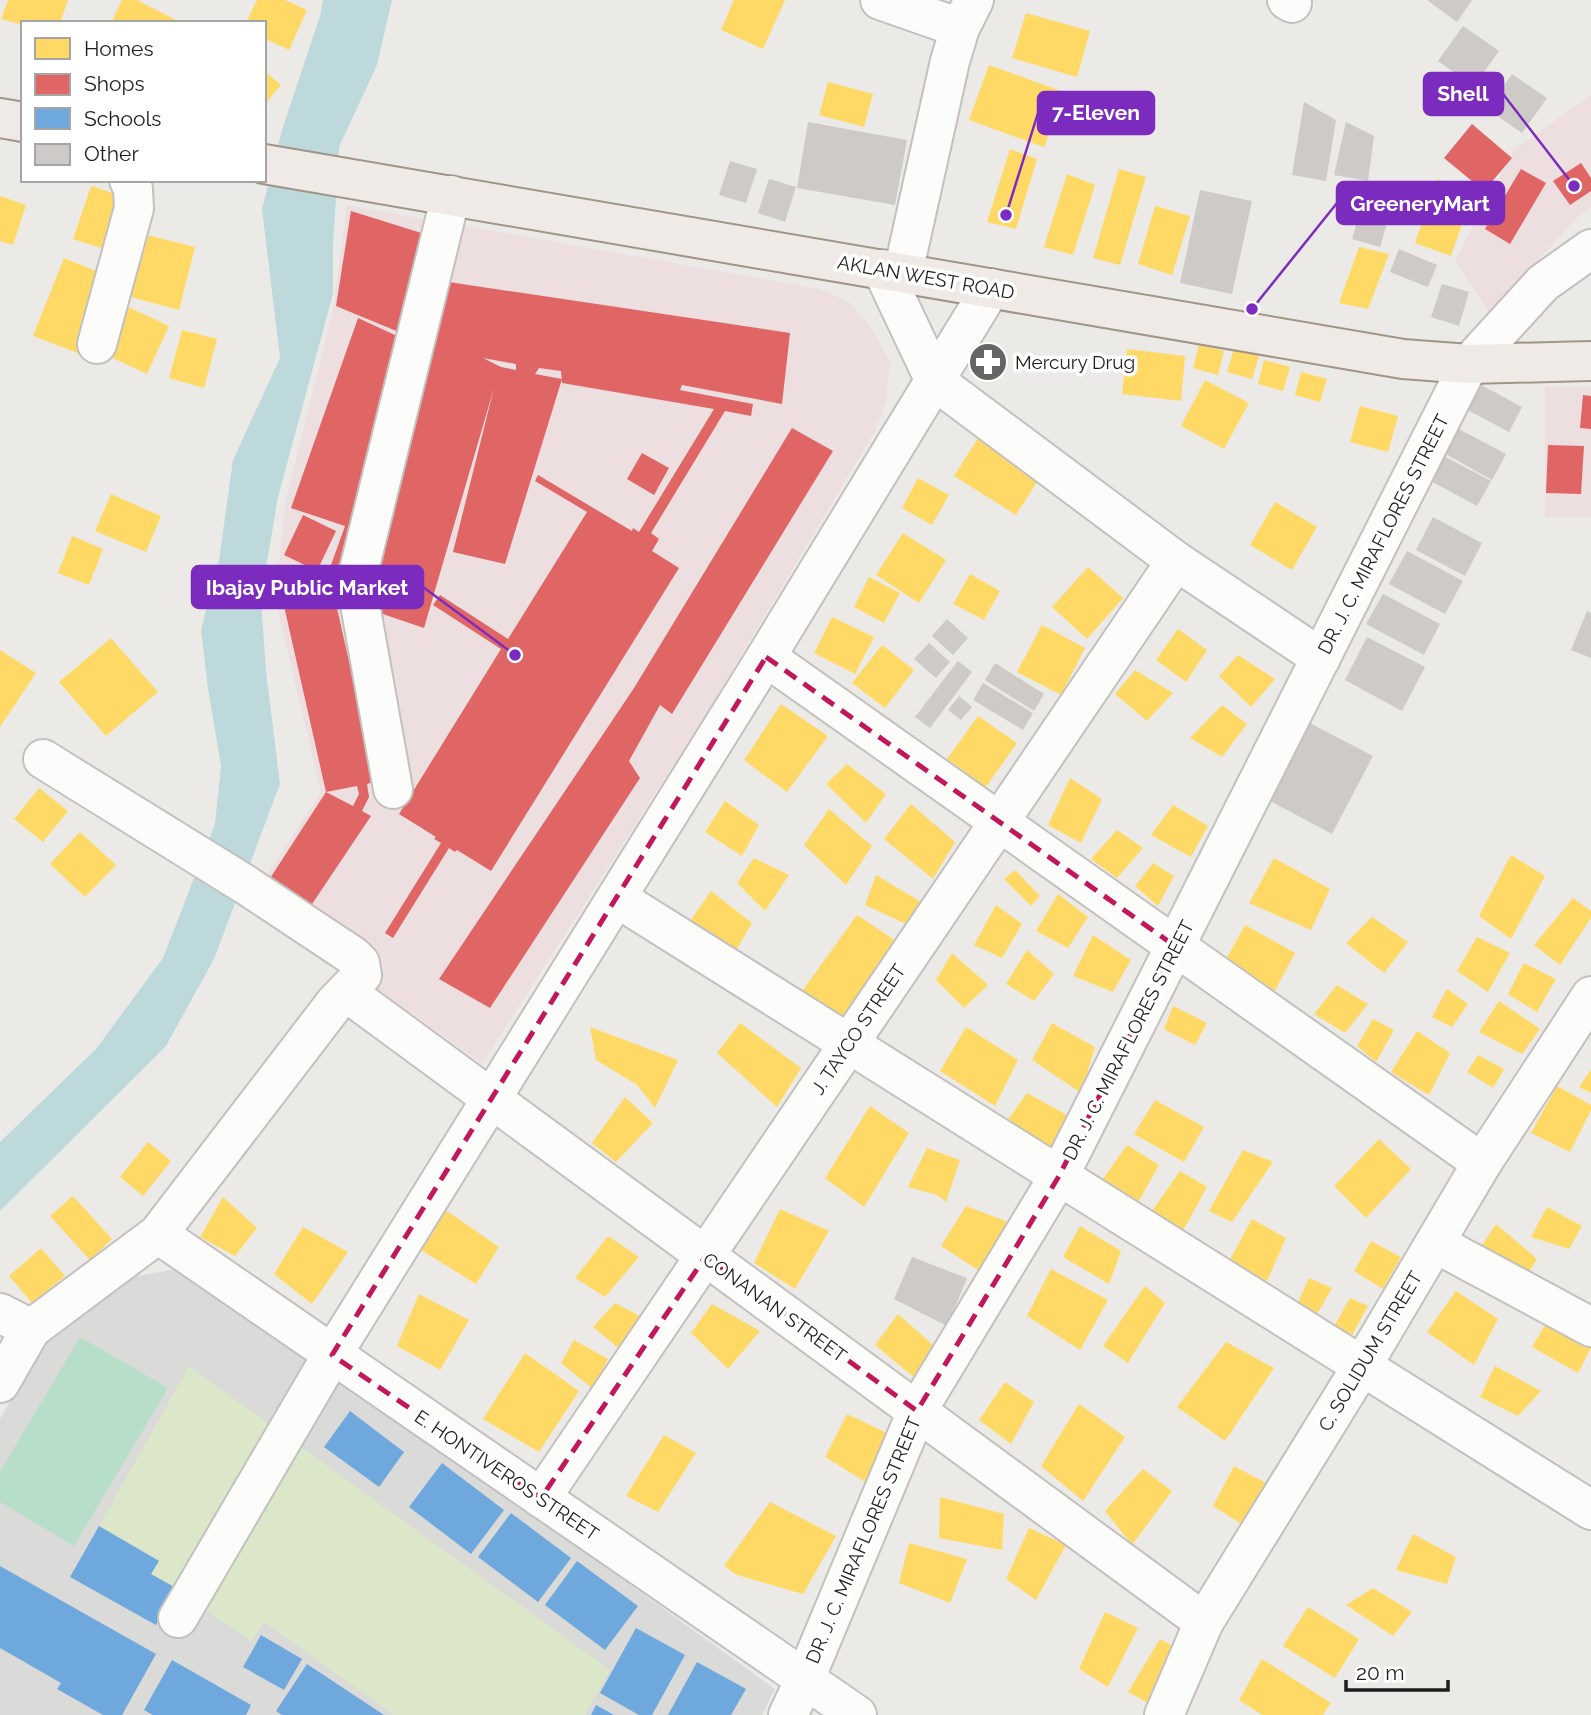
<svg xmlns="http://www.w3.org/2000/svg" width="1591" height="1715" font-family="Raleway,sans-serif">
<rect width="100%" height="100%" fill="#eceae7"/>
<g fill="#eddfdf">
<polygon points="1591,95 1591,208 1581,214 1489,312 1455,260 1515,149"/>
<polygon points="347,205 820,289 850,303 872,329 890,362 886,403 875,431 708,711 482,1064 372,984 384,969 259,887 321,792 275,599 285,504 333,310"/>
<rect x="1545" y="387" width="46" height="130"/>
</g>
<polygon fill="#dadad8" points="177,1269 337,1374 775,1689 762,1715 0,1715 0,1419 47,1337 121,1279"/>
<polygon fill="#dce6c9" points="189,1366 610,1670 585,1715 394,1715 264,1622 252,1641 151,1574 159,1560 99,1526"/>
<polygon fill="#b7dec9" points="80,1337 168,1388 74,1546 0,1502 0,1472"/>
<polygon fill="#bed9dc" points="323,0 392,0 377,65 339,147 333,246 333,294 278,497 261,599 266,671 280,784 214,959 166,1046 0,1211 0,1142 96,1049 163,958 215,824 221,766 208,689 201,630 219,560 233,460 280,358 262,209 282,130 320,16"/>
<g fill="#ffd966">
<polygon points="8,0 68,0 60,23 23,23 23,25 1,19"/>
<polygon points="122,0 137,0 178,21 177,23 111,23"/>
<polygon points="257,0 285,0 307,10 289,50 264,38 264,23 246,23"/>
<polygon points="734,0 785,0 763,49 721,30"/>
<polygon points="1026,13 1090,31 1077,77 1012,58"/>
<polygon points="989,65 1064,92 1044,147 969,120"/>
<polygon points="264,71 281,85 264,105"/>
<polygon points="828,82 873,94 864,127 819,115"/>
<polygon points="1010,149 1037,159 1016,229 987,222"/>
<polygon points="1119,169 1146,177 1120,265 1093,258"/>
<polygon points="1067,174 1095,185 1073,255 1044,247"/>
<polygon points="1437,179 1473,192 1451,256 1415,243"/>
<polygon points="91,186 122,196 104,249 73,239"/>
<polygon points="0,196 26,205 13,245 0,241"/>
<polygon points="1155,206 1190,216 1172,275 1138,264"/>
<polygon points="143,234 195,247 179,310 127,296"/>
<polygon points="1359,247 1389,254 1368,309 1339,303"/>
<polygon points="64,258 113,278 83,355 33,336"/>
<polygon points="122,304 169,326 147,374 100,352"/>
<polygon points="182,330 217,339 204,388 169,378"/>
<polygon points="1199,345 1224,351 1218,375 1193,368"/>
<polygon points="1234,348 1259,356 1252,379 1227,372"/>
<polygon points="1127,349 1185,356 1181,401 1122,394"/>
<polygon points="1264,360 1290,367 1283,391 1258,384"/>
<polygon points="1301,372 1327,379 1320,402 1295,395"/>
<polygon points="1205,380 1249,403 1224,449 1181,426"/>
<polygon points="1360,406 1398,416 1388,452 1350,442"/>
<polygon points="982,432 1044,471 1016,515 954,476"/>
<polygon points="918,478 949,495 932,525 902,508"/>
<polygon points="111,494 161,516 146,552 95,531"/>
<polygon points="1275,502 1317,527 1292,570 1250,545"/>
<polygon points="903,533 946,560 919,603 876,575"/>
<polygon points="72,536 103,549 89,585 58,573"/>
<polygon points="1088,567 1123,598 1087,639 1052,607"/>
<polygon points="970,574 1000,591 984,620 953,604"/>
<polygon points="869,577 900,593 884,623 854,607"/>
<polygon points="832,617 874,637 855,674 814,653"/>
<polygon points="1042,625 1085,648 1061,695 1017,672"/>
<polygon points="1178,629 1207,650 1186,682 1156,660"/>
<polygon points="111,638 158,692 106,736 59,682"/>
<polygon points="882,645 914,670 885,708 852,683"/>
<polygon points="0,650 36,673 0,727"/>
<polygon points="1238,655 1275,679 1251,707 1219,676"/>
<polygon points="1135,670 1173,693 1147,721 1115,694"/>
<polygon points="781,704 828,736 787,792 744,760"/>
<polygon points="1222,705 1247,724 1222,757 1190,738"/>
<polygon points="978,716 1017,743 986,787 947,759"/>
<polygon points="847,764 886,794 866,823 826,784"/>
<polygon points="1070,778 1102,799 1081,843 1048,825"/>
<polygon points="39,788 68,811 43,842 14,819"/>
<polygon points="725,801 759,825 742,856 705,832"/>
<polygon points="911,804 955,842 933,879 884,839"/>
<polygon points="1173,805 1208,826 1191,857 1151,835"/>
<polygon points="829,809 872,846 846,885 804,845"/>
<polygon points="1117,830 1143,848 1117,878 1091,859"/>
<polygon points="80,832 116,865 85,897 50,864"/>
<polygon points="1511,855 1545,876 1511,939 1479,916"/>
<polygon points="754,858 789,875 765,911 737,883"/>
<polygon points="1274,858 1330,889 1311,930 1249,903"/>
<polygon points="1153,863 1174,876 1158,906 1135,886"/>
<polygon points="1015,870 1040,896 1031,906 1004,879"/>
<polygon points="876,875 921,902 908,925 865,905"/>
<polygon points="711,891 752,923 734,954 691,920"/>
<polygon points="1058,894 1088,917 1068,948 1036,931"/>
<polygon points="1573,898 1591,911 1591,918 1560,965 1534,945"/>
<polygon points="996,905 1022,924 1002,958 974,945"/>
<polygon points="857,915 896,941 845,1017 800,994"/>
<polygon points="1372,917 1408,942 1384,973 1346,943"/>
<polygon points="1245,925 1295,953 1274,992 1225,961"/>
<polygon points="1093,935 1131,960 1113,992 1073,976"/>
<polygon points="1477,937 1510,953 1488,992 1457,971"/>
<polygon points="1027,950 1054,974 1034,1001 1006,984"/>
<polygon points="952,953 988,985 964,1008 936,980"/>
<polygon points="1524,963 1556,979 1537,1012 1508,994"/>
<polygon points="1337,985 1368,1004 1345,1033 1314,1014"/>
<polygon points="1447,989 1468,1004 1452,1027 1432,1017"/>
<polygon points="1499,1001 1540,1029 1522,1054 1479,1032"/>
<polygon points="1173,1006 1207,1023 1195,1045 1164,1029"/>
<polygon points="1373,1019 1394,1030 1376,1062 1357,1046"/>
<polygon points="740,1023 801,1068 777,1107 717,1053"/>
<polygon points="1052,1023 1095,1047 1081,1093 1032,1060"/>
<polygon points="590,1027 678,1060 655,1108 637,1085 596,1060"/>
<polygon points="966,1027 1018,1060 995,1106 940,1071"/>
<polygon points="1417,1031 1450,1053 1429,1095 1391,1072"/>
<polygon points="1478,1055 1504,1069 1493,1088 1467,1072"/>
<polygon points="1591,1070 1591,1093 1579,1087"/>
<polygon points="1557,1086 1591,1105 1591,1110 1570,1152 1531,1133"/>
<polygon points="1027,1093 1069,1116 1051,1148 1005,1124"/>
<polygon points="625,1097 653,1123 616,1162 592,1143"/>
<polygon points="1155,1100 1204,1127 1184,1162 1134,1134"/>
<polygon points="870,1106 909,1133 864,1207 825,1178"/>
<polygon points="1379,1139 1411,1169 1366,1218 1334,1186"/>
<polygon points="148,1142 171,1161 143,1196 120,1177"/>
<polygon points="1127,1145 1159,1165 1135,1208 1103,1179"/>
<polygon points="927,1148 960,1160 946,1202 937,1195 908,1187"/>
<polygon points="1243,1150 1273,1162 1232,1222 1209,1211"/>
<polygon points="1180,1171 1207,1187 1180,1236 1152,1211"/>
<polygon points="73,1196 112,1239 90,1260 50,1216"/>
<polygon points="223,1197 257,1228 235,1256 200,1237"/>
<polygon points="966,1206 1013,1224 984,1274 941,1246"/>
<polygon points="1547,1207 1582,1226 1569,1249 1531,1237"/>
<polygon points="444,1209 499,1247 476,1284 421,1250"/>
<polygon points="780,1209 829,1231 795,1289 754,1263"/>
<polygon points="1252,1219 1286,1238 1267,1281 1228,1263"/>
<polygon points="1496,1224 1537,1259 1521,1285 1473,1259"/>
<polygon points="1080,1226 1121,1251 1109,1284 1063,1257"/>
<polygon points="303,1227 348,1252 312,1304 274,1274"/>
<polygon points="608,1236 639,1257 605,1297 575,1278"/>
<polygon points="1371,1241 1401,1257 1383,1289 1354,1271"/>
<polygon points="41,1248 65,1276 32,1303 9,1276"/>
<polygon points="1051,1269 1108,1300 1080,1350 1027,1316"/>
<polygon points="1309,1278 1332,1288 1313,1321 1295,1309"/>
<polygon points="1145,1286 1165,1303 1128,1363 1103,1346"/>
<polygon points="1456,1291 1498,1319 1474,1365 1427,1332"/>
<polygon points="419,1294 469,1320 440,1370 397,1346"/>
<polygon points="1350,1298 1368,1306 1350,1339 1332,1330"/>
<polygon points="615,1303 640,1316 621,1350 593,1327"/>
<polygon points="712,1304 760,1331 728,1369 691,1333"/>
<polygon points="1554,1310 1591,1333 1591,1348 1578,1373 1532,1347"/>
<polygon points="898,1314 934,1346 916,1379 875,1345"/>
<polygon points="574,1340 608,1359 593,1389 561,1363"/>
<polygon points="1226,1342 1274,1368 1225,1441 1177,1407"/>
<polygon points="525,1353 579,1391 539,1452 483,1419"/>
<polygon points="1495,1366 1541,1391 1518,1416 1480,1397"/>
<polygon points="1005,1382 1034,1402 1011,1444 979,1420"/>
<polygon points="1079,1404 1125,1437 1083,1501 1041,1466"/>
<polygon points="847,1414 893,1436 869,1484 825,1457"/>
<polygon points="664,1435 696,1453 658,1512 626,1496"/>
<polygon points="1234,1466 1266,1483 1243,1525 1213,1506"/>
<polygon points="1143,1469 1172,1491 1132,1545 1105,1511"/>
<polygon points="940,1497 1004,1514 1002,1550 939,1538"/>
<polygon points="770,1502 836,1536 803,1594 737,1575 724,1566"/>
<polygon points="1029,1528 1066,1545 1036,1600 1006,1579"/>
<polygon points="1413,1534 1456,1557 1447,1584 1396,1570"/>
<polygon points="909,1543 967,1559 950,1603 899,1583"/>
<polygon points="1373,1588 1412,1612 1393,1636 1346,1605"/>
<polygon points="1308,1607 1359,1639 1335,1678 1283,1646"/>
<polygon points="1105,1612 1138,1628 1108,1687 1079,1669"/>
<polygon points="1160,1639 1188,1655 1161,1710 1128,1692"/>
<polygon points="1262,1659 1331,1703 1323,1715 1262,1715 1239,1700"/>
</g>
<g fill="#e06666" fill-rule="evenodd">
<polygon points="1472,124 1512,158 1484,191 1444,158"/>
<polygon points="1581,163 1591,178 1591,191 1570,205 1553,181"/>
<polygon points="1521,169 1546,183 1510,244 1485,229"/>
<polygon points="351,211 431,236 406,335 336,306"/>
<path d="M442,281L790,333L782,404L682,385L680,390L753,404L751,416L725,411L651,533L659,539L652,551L679,568L491,871L457,850L455,852L449,848L393,938L385,933L441,843L434,839L436,837L399,814L501,649L433,605L440,595L508,639L587,512L535,481L538,475L632,531L633,528L639,532L714,409L562,383L561,371L539,368L535,374L562,379L505,564L453,552L494,388L424,628L365,608L369,596L326,579L345,526L291,508L358,318L408,341ZM483,358L516,364V370L501,367Z"/>
<polygon points="1583,395 1591,396 1591,429 1580,428"/>
<polygon points="792,428 833,451 672,714 660,705 629,761 640,778 490,1008 439,979 634,688"/>
<polygon points="1548,445 1584,446 1581,494 1546,493"/>
<polygon points="642,453 669,468 654,495 627,479"/>
<polygon points="303,515 336,531 317,571 284,555"/>
<polygon points="332,586 376,781 367,784 369,797 362,811 371,816 306,913 265,886 326,792 353,806 359,794 357,786 326,792 282,597"/>
</g>
<g fill="#6fa8dc">
<polygon points="350,1411 404,1452 379,1487 324,1447"/>
<polygon points="442,1463 504,1510 471,1554 409,1507"/>
<polygon points="511,1513 571,1558 538,1602 478,1557"/>
<polygon points="99,1526 159,1561 151,1574 176,1588 156,1625 70,1577"/>
<polygon points="577,1561 638,1606 605,1650 545,1605"/>
<polygon points="0,1566 156,1654 122,1715 103,1715 57,1689 61,1683 0,1648"/>
<polygon points="636,1628 685,1655 652,1715 639,1715 600,1693"/>
<polygon points="261,1635 302,1659 284,1690 243,1667"/>
<polygon points="172,1660 251,1705 246,1715 153,1715 144,1710"/>
<polygon points="697,1662 746,1689 731,1715 668,1715"/>
<polygon points="307,1664 384,1715 282,1715 276,1711"/>
<polygon points="596,1705 614,1715 591,1715"/>
</g>
<g fill="#cdcac8">
<polygon points="1427,0 1472,0 1457,22"/>
<polygon points="1463,26 1499,51 1474,86 1438,61"/>
<polygon points="1512,74 1547,98 1522,133 1487,109"/>
<polygon points="1304,102 1336,120 1326,181 1292,175"/>
<polygon points="808,122 907,140 895,205 797,188"/>
<polygon points="1346,122 1374,136 1368,181 1334,175"/>
<polygon points="730,161 757,169 746,203 719,195"/>
<polygon points="769,179 796,187 785,222 758,213"/>
<polygon points="1200,190 1252,201 1232,294 1180,283"/>
<polygon points="1362,205 1390,213 1380,247 1352,239"/>
<polygon points="1399,249 1437,265 1428,287 1390,272"/>
<polygon points="1442,284 1469,292 1459,326 1431,317"/>
<polygon points="1472,380 1522,407 1509,432 1458,405"/>
<polygon points="1455,427 1506,454 1492,480 1442,452"/>
<polygon points="1440,454 1491,481 1477,506 1427,479"/>
<polygon points="1433,517 1482,543 1465,576 1416,550"/>
<polygon points="1407,551 1463,581 1445,614 1389,584"/>
<polygon points="1383,594 1440,624 1424,655 1366,624"/>
<polygon points="1587,611 1591,613 1591,658 1571,650"/>
<polygon points="947,619 968,638 953,655 932,636"/>
<polygon points="1367,637 1425,667 1402,711 1345,680"/>
<polygon points="929,643 950,662 936,678 914,659"/>
<polygon points="958,661 972,672 930,728 915,717"/>
<polygon points="995,663 1044,694 1034,711 985,680"/>
<polygon points="983,683 1033,713 1023,730 973,700"/>
<polygon points="959,696 972,707 961,720 948,710"/>
<polygon points="1300,718 1373,756 1332,834 1259,795"/>
<polygon points="912,1257 967,1278 947,1326 894,1299"/>
</g>
<g fill="none" stroke-linecap="round" stroke-linejoin="round">
<defs>
<g id="minor">
<polyline points="880,0 960,28"/>
<polyline points="1287,0 1292,3"/>
<polyline points="882,269 935,381 1176,561 1321,658"/>
<polyline points="903,273 950,61 960,28 974,0"/>
<polyline points="97,344 134,208 133,189 129,180"/>
<polyline points="766,657 1482,1163"/>
<polyline points="393,789 356,582 451,195"/>
<polyline points="617,898 1591,1510"/>
<polyline points="349,989 353,997 1204,1622"/>
<polyline points="158,1234 857,1715"/>
<polyline points="1435,1243 1591,1327"/>
<polyline points="0,1313 31,1329"/>
<polyline points="0,1383 31,1329 158,1234 335,1003 362,975 360,963 353,956 246,885 43,759"/>
<polyline points="541,1498 1176,561"/>
<polyline points="178,1618 332,1355 766,657 991,288"/>
<polyline points="788,1715 805,1679 917,1411 1059,1176 1469,364 1543,283 1591,249"/>
<polyline points="1164,1715 1204,1622 1362,1366 1482,1163 1591,996"/>
</g>
<g id="major">
<polyline points="0,118 23,122"/>
<polyline points="264,164 1403,359 1469,364 1591,361"/>
</g>
</defs>
<use href="#minor" stroke="#c2c1bf" stroke-width="42"/>
<use href="#major" stroke="#a09587" stroke-width="42"/>
<use href="#minor" stroke="#fcfcfb" stroke-width="38"/>
<use href="#major" stroke="#efeae5" stroke-width="38"/>
</g>
<path fill="none" stroke="#c2185b" stroke-width="5" stroke-dasharray="14 9" stroke-linejoin="round" d="M766,657L1175,946L1059,1176L917,1411L706,1256L541,1498L332,1355Z"/>
<defs>
<symbol id="pharmacy-disc" viewBox="-11 -11 22 22"><circle r="9.5" fill="#666564" stroke="#fff"/><path d="M-2-6h4v4h4v4h-4v4h-4v-4h-4v-4h4Z" fill="#fff"/></symbol>
</defs>
<g fill-rule="evenodd">
<use href="#pharmacy-disc" x="966" y="340" width="44" height="44"/>
</g>
<g text-anchor="middle" dominant-baseline="central" stroke-width="7" stroke-linejoin="round" paint-order="stroke">
<g font-size="19" fill="#1e1e1e" stroke="#fff">
<text transform="translate(926 277) rotate(10)">AKLAN WEST ROAD</text>
<text transform="translate(1383 534) rotate(-63)">DR. J. C. MIRAFLORES STREET</text>
<text transform="translate(858 1029) rotate(-56)">J. TAYCO STREET</text>
<text transform="translate(1128 1040) rotate(-63)">DR. J. C. MIRAFLORES STREET</text>
<text transform="translate(775 1307) rotate(36)">CONANAN STREET</text>
<text transform="translate(1370 1351) rotate(-59)">C. SOLIDUM STREET</text>
<text transform="translate(507 1475) rotate(34)">E. HONTIVEROS STREET</text>
<text transform="translate(863 1540) rotate(-67)">DR. J. C. MIRAFLORES STREET</text>
</g>
<g font-size="19" fill="#1e1e1e" stroke="#fff" text-anchor="start">
<text x="1015" y="362">Mercury Drug</text>
</g>
</g>
<path fill="none" stroke="#7b2cbf" stroke-width="2.5" d="M1574 186L1503 94M1006 215L1038 113M1252 309L1337 203M515 655L423 587"/>
<g fill="#7b2cbf" stroke="#fff" stroke-width="2.5">
<circle cx="1574" cy="186" r="7"/>
<circle cx="1006" cy="215" r="7"/>
<circle cx="1252" cy="309" r="7"/>
<circle cx="515" cy="655" r="7"/>
</g>
<g fill="#7b2cbf" stroke="#7b2cbf" stroke-width="2.5">
<rect x="1424" y="73" width="79" height="42" rx="7"/>
<rect x="1038" y="92" width="116" height="42" rx="7"/>
<rect x="1337" y="182" width="167" height="42" rx="7"/>
<rect x="192" y="566" width="231" height="42" rx="7"/>
</g>
<g font-size="21" text-anchor="middle" font-weight="bold" fill="#fff">
<text x="1463" y="101">Shell</text>
<text x="1096" y="120">7-Eleven</text>
<text x="1420" y="211">GreeneryMart</text>
<text x="307" y="595">Ibajay Public Market</text>
</g>
<rect x="21" y="21" width="245" height="161" fill="#ffffff" stroke="#a5a5a5" stroke-width="2"/>
<rect x="35" y="38" width="35" height="21" fill="#ffd966" stroke="#a5a5a5" stroke-width="2"/>
<text x="84" y="56" font-size="21" fill="#1e1e1e">Homes</text>
<rect x="35" y="74" width="35" height="21" fill="#e06666" stroke="#a5a5a5" stroke-width="2"/>
<text x="84" y="91" font-size="21" fill="#1e1e1e">Shops</text>
<rect x="35" y="108" width="35" height="21" fill="#6fa8dc" stroke="#a5a5a5" stroke-width="2"/>
<text x="84" y="126" font-size="21" fill="#1e1e1e">Schools</text>
<rect x="35" y="144" width="35" height="21" fill="#cdcac8" stroke="#a5a5a5" stroke-width="2"/>
<text x="84" y="161" font-size="21" fill="#1e1e1e">Other</text>
<path d="M1346 1680v10h102v-10" fill="none" stroke="#1e1e1e" stroke-width="3.5"/>
<text x="1356" y="1680" font-size="21" fill="#1e1e1e" stroke="#ffffff" stroke-width="5" paint-order="stroke">20 m</text>
</svg>
